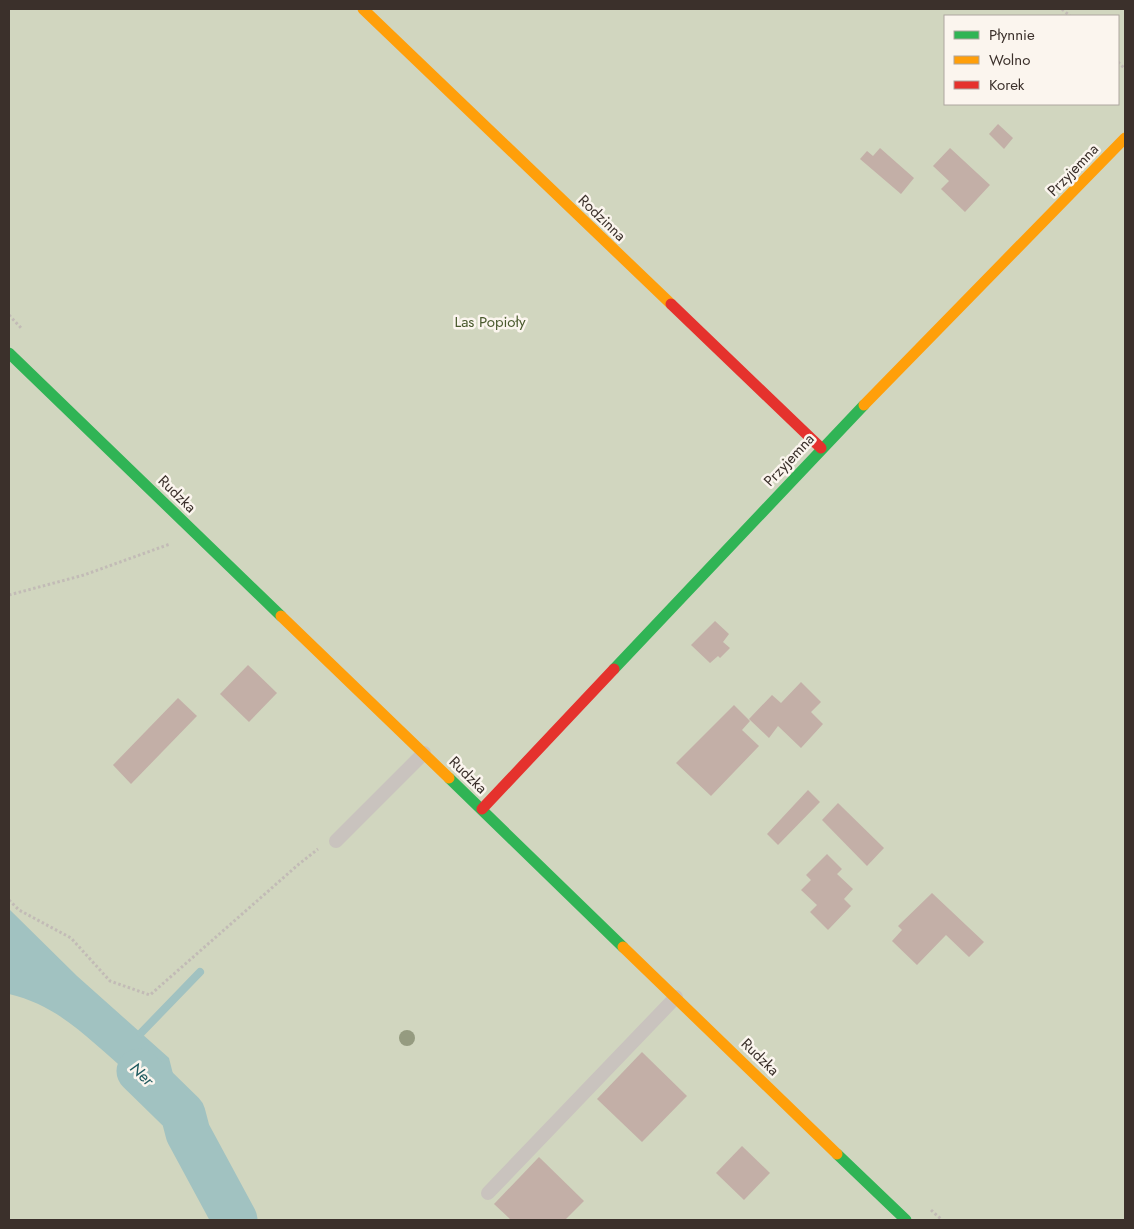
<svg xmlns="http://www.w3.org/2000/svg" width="1134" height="1229" font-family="Jost,sans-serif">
<rect width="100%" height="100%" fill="#f0ebe5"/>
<path fill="#d1d6bf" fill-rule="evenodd" d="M9,9H1125V1220H9ZM945,16H1118V104H945Z"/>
<path fill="#a1c2c1" d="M9,909L77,976L169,1058L183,1114C166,1101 147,1089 131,1075C91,1042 61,1006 9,994Z"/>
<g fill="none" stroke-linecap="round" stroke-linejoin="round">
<polyline stroke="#a1c2c1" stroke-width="8" points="141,1033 200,972"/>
<polyline stroke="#a1c2c1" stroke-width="45" points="139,1071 183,1114 188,1133 235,1220"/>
</g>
<g fill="#c3afa7">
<polygon points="998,124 1013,138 1004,149 989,134"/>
<polygon points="880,148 914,178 901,194 860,159 867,151 873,156"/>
<polygon points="950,148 990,185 965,212 941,189 949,181 933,166"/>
<polygon points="715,621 729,634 723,642 730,648 720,658 718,656 710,663 691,645"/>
<polygon points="248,665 277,693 249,722 220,694"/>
<polygon points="801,682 821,702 811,712 823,724 801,748 778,726 769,738 749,719 772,695 781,703"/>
<polygon points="178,698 197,716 131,784 113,765"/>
<polygon points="734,705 750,721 742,730 759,746 711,796 676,763"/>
<polygon points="808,790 820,802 778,845 767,834"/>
<polygon points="838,803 884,848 867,866 822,820"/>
<polygon points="827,854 842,869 837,874 853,889 844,899 851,906 828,930 810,912 817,905 801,890 811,880 806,875"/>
<polygon points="932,893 984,942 969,957 946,935 917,965 892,941 902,930 898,926"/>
<polygon points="642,1052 687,1096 642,1142 597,1099"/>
<polygon points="742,1146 770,1173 744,1200 716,1173"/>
<polygon points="539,1157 584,1201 565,1220 511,1220 494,1204"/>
</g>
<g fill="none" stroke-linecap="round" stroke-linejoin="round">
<g stroke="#c2bbb6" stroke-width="3" stroke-dasharray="2.5 2.5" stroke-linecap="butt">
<polyline points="1062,9 1070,16"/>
<polyline points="1118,62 1125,69"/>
<polyline points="9,315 22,329"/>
<polyline points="9,595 84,575 170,544"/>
<polyline points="9,900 19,910 71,938 110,981 150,995 299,864 318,849"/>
<polyline points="931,1210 942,1220"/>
</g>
<g stroke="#c9c3be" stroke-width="14">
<polyline points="336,841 424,753"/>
<polyline points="488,1193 676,997"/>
</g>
<g stroke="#30b455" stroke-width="11">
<polyline points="9,353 281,616"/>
<polyline points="614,669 864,405"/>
<polyline points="449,778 623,947"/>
<polyline points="837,1154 906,1220"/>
</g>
<g stroke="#ff9f0a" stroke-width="11">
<polyline points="363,9 671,304"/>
<polyline points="864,405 1125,138"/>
<polyline points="281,616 449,778"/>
<polyline points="623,947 837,1154"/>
</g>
<g stroke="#e5322d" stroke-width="11">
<polyline points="671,304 821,448"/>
<polyline points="482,809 614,669"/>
</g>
</g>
<circle fill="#959b80" cx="407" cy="1038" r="8"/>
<g text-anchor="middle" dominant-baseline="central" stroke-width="5" stroke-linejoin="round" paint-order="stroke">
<g font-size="15" fill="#3b302b" stroke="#fbf5ee">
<text transform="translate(1073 170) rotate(-46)">Przyjemna</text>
<text transform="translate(602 218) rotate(44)">Rodzinna</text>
<text transform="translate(789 460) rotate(-47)">Przyjemna</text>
<text transform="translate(177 494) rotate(44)">Rudzka</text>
<text transform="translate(468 775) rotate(44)">Rudzka</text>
<text transform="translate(760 1057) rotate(44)">Rudzka</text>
</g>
<g font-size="15" fill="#4a5a2e" stroke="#fbf5ee">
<text x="490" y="322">Las Popioły</text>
</g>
<g font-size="16" font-style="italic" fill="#1f5a5e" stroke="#fbf5ee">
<text transform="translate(142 1074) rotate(44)">Ner</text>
</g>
</g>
<rect width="1134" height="1229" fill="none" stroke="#3b302b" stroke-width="20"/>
<rect x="944" y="15" width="175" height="90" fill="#fbf5ee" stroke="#aea6a0"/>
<rect x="954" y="31" width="25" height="8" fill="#30b455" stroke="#aea6a0"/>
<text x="989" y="40" font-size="15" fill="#3b302b">Płynnie</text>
<rect x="954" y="56" width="25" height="8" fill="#ff9f0a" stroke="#aea6a0"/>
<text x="989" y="65" font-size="15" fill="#3b302b">Wolno</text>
<rect x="954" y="81" width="25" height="8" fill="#e5322d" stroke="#aea6a0"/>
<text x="989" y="90" font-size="15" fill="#3b302b">Korek</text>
</svg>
